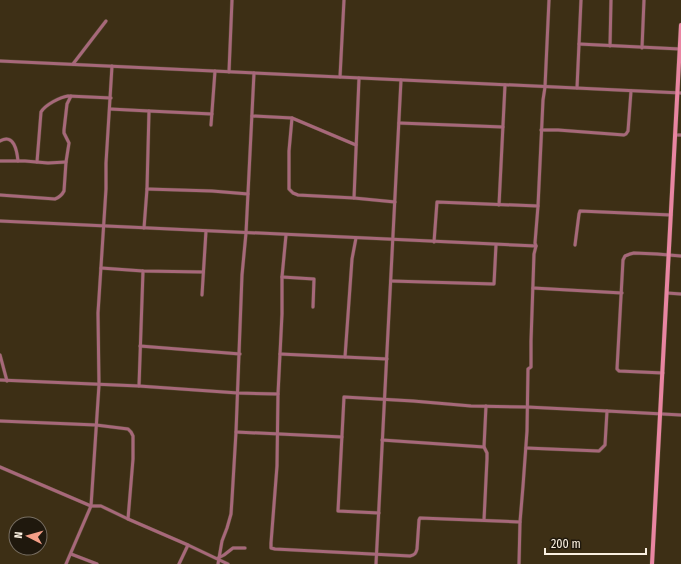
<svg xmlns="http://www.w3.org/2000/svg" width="681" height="564" font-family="'Fira Sans Condensed',sans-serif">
<rect width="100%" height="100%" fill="#3d2f15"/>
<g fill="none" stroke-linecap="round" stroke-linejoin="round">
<defs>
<g id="street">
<polyline points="579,44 680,49"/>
<polyline points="610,46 611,0"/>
<polyline points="642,48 644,0"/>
<polyline points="0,61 681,93"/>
<polyline points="73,64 106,21"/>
<polyline points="229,72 232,0"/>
<polyline points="340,77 344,0"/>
<polyline points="577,88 581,0"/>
<polyline points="110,109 149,111 212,114"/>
<polyline points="252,116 292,118 356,145"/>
<polyline points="292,118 289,151 289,189 293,193 298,195 354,198 395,202"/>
<polyline points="399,123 503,127"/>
<polyline points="211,125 215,71"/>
<polyline points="541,130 558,130 624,135 626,134 628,131 631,91"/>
<polyline points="675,135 681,135"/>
<path d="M0,141C14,133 17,151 18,161"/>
<polyline points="0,161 25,161 48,163 66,162"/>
<path d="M37,162L41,112C45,105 60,97 68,96L111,98"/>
<polyline points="147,189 212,191 248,194"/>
<path d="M0,195L55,199C60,197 62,195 64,191L66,162L69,143L64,133V130L67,104L71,96"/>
<polyline points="354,198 359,78"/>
<polyline points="499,205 505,85"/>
<polyline points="0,221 536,246"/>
<polyline points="144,228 147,189 149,111"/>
<path d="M286,235L282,277V314L278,394L277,466L271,543V548L275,549L410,556C415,555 416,553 417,549L419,520L420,518L520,522"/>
<polyline points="434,242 437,202 538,206"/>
<polyline points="575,245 579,214 580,211 671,215"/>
<polyline points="101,268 143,271 203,272"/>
<polyline points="282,277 314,279 313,307"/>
<polyline points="391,281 494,284 496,245"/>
<polyline points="533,288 622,293"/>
<polyline points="667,293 681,294"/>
<polyline points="202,295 206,231"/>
<polyline points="140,346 240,354"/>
<polyline points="280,354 387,359"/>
<polyline points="0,355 7,381"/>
<polyline points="345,357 352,259 356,238"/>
<polyline points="663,373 619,371 617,369 623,260 625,256 630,254 634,253 657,254 681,256"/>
<polyline points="0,380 139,386 238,393 278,394"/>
<polyline points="139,386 143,271"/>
<polyline points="0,421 96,425 128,429 131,432 133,436 133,459 128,519"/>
<polyline points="236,432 342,437"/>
<polyline points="382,440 484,447"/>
<polyline points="526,448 599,451 605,445 607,411 681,415"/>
<polyline points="0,467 91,506 101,506 128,519 188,545 228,564"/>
<polyline points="379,513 338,511 344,397 413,401 471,406 527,407 607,411"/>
<polyline points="484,520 487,459 487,453 484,447 486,406"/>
<polyline points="71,554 97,564"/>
<polyline points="218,558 224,555 233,548 245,548"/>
<polyline points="66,564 91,506 99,385 98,313 106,189 106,163 112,66"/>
<polyline points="179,564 188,545"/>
<polyline points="218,564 222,541 227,528 231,514 232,499 236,432 242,275 246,233 254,73"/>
<polyline points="376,564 401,80"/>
<polyline points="519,564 520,522 523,486 527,431 528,369 531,367 531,341 534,254 536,246 535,243 538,206 543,100 545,87 549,0"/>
</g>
<polyline id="secondary" points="652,564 681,25"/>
</defs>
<use href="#street" stroke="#574a32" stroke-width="4"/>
<use href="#secondary" stroke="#574a32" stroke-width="5"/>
<use href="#street" stroke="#a7687a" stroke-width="3"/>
<use href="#secondary" stroke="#e985a2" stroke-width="4"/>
</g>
<g transform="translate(28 536) rotate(276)"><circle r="19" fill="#1f180d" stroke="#776e62"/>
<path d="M0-3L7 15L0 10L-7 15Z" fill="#f49e87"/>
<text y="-6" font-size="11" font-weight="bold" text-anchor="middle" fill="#faf0e1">N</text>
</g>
<path d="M545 548v6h101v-6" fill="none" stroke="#faf0e1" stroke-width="2"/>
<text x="551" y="548" font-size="12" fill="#faf0e1" stroke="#1f180d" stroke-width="3" paint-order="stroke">200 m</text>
</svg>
